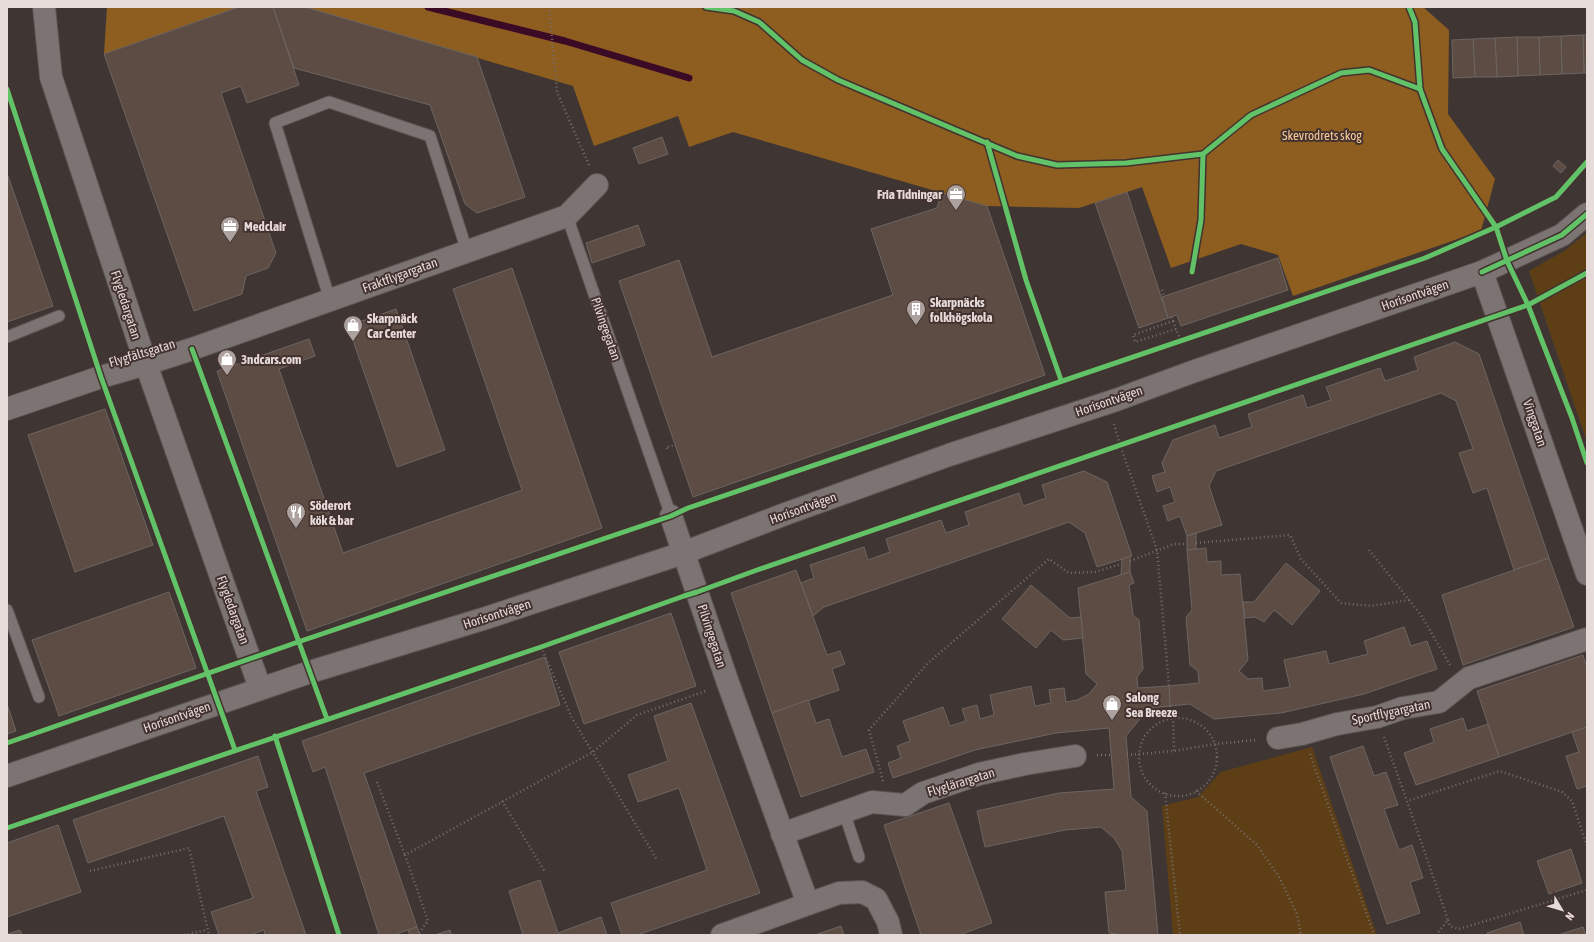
<svg xmlns="http://www.w3.org/2000/svg" width="1594" height="942" font-family="'Asap Condensed',sans-serif">
<rect width="100%" height="100%" fill="#3f3634"/>
<g fill="#5e3f15">
<polygon points="1587,233 1587,442 1529,271 1564,251"/>
<polygon points="1312,747 1377,935 1173,935 1162,806 1198,797 1221,772"/>
</g>
<g fill="#8d5e1f">
<polygon points="107,7 239,7 104,54"/>
<polygon points="305,7 1423,7 1449,30 1448,114 1495,179 1481,231 1293,296 1278,255 1241,244 1171,268 1142,187 1079,208 987,206 733,132 689,147 678,116 594,146 573,86"/>
</g>
<g fill="none" stroke-linecap="round" stroke-linejoin="round">
<polyline stroke="#3b0b25" stroke-width="7" points="428,7 565,41 689,78"/>
</g>
<g fill="#5d4c43" stroke="#6c6562">
<polygon points="239,7 273,7 299,85 247,103 241,86 221,93 276,253 268,268 246,276 242,294 194,311 104,54"/>
<polygon points="273,7 305,7 477,57 525,197 477,213 465,204 430,105 294,68"/>
<polygon points="1583,35 1587,35 1587,73 1584,73"/>
<polygon points="1583,35 1584,73 1562,74 1561,36"/>
<polygon points="1561,36 1562,74 1540,75 1539,37"/>
<polygon points="1517,37 1539,37 1540,75 1518,76"/>
<polygon points="1517,37 1518,76 1497,77 1495,38"/>
<polygon points="1495,38 1497,77 1475,77 1473,39"/>
<polygon points="1473,39 1475,77 1453,78 1452,40"/>
<polygon points="662,137 668,154 639,164 633,148"/>
<polygon points="1558,160 1566,167 1561,173 1553,166"/>
<polygon points="7,173 53,306 7,322"/>
<polygon points="1127,192 1168,318 1139,328 1095,203"/>
<polygon points="941,193 987,206 1045,375 693,497 619,281 679,260 712,357 893,295 871,229 937,208"/>
<polygon points="638,225 645,245 592,263 586,243"/>
<polygon points="1278,258 1288,290 1181,326 1177,315 1168,318 1162,297"/>
<polygon points="512,268 602,528 307,631 217,371 309,339 315,356 279,369 343,553 522,490 453,289"/>
<polygon points="396,309 445,450 397,467 348,326"/>
<polygon points="1455,342 1479,354 1549,558 1514,570 1487,488 1473,493 1459,453 1473,449 1456,401 1441,393 1216,471 1209,486 1222,525 1187,536 1180,516 1168,521 1163,506 1175,502 1170,487 1157,492 1152,476 1165,472 1162,463 1173,440 1215,425 1219,438 1252,427 1248,414 1303,395 1307,408 1331,400 1326,387 1380,368 1385,381 1418,370 1414,357"/>
<polygon points="105,409 153,545 75,572 28,435"/>
<polygon points="1084,471 1107,482 1132,556 1097,567 1085,533 1069,522 824,607 813,616 801,583 814,578 810,565 864,547 868,560 890,552 886,539 941,520 946,533 969,525 965,512 1019,493 1023,506 1046,498 1042,485"/>
<polygon points="1196,533 1196,549 1187,550 1187,536"/>
<polygon points="1206,548 1207,562 1221,561 1221,575 1240,574 1248,660 1239,671 1248,679 1262,678 1263,691 1290,687 1284,660 1326,651 1329,664 1368,654 1364,641 1404,627 1411,646 1427,641 1437,669 1364,694 1281,713 1214,719 1190,704 1170,706 1169,686 1199,683 1198,671 1190,665 1186,617 1192,610 1187,550"/>
<polygon points="1130,556 1130,572 1121,575 1122,559"/>
<polygon points="1549,558 1574,627 1463,665 1442,595"/>
<polygon points="1286,563 1320,591 1292,625 1274,610 1264,622 1255,617 1245,618 1243,602 1254,602"/>
<polygon points="796,570 827,655 840,651 845,664 832,669 839,690 772,713 731,593"/>
<polygon points="1130,572 1134,583 1129,585 1133,615 1139,620 1143,669 1137,677 1138,688 1169,686 1170,706 1149,708 1126,736 1131,797 1147,811 1158,935 1124,935 1109,933 1105,892 1126,890 1122,851 1114,838 1101,827 1065,830 985,847 977,811 1059,793 1114,789 1109,728 1056,733 975,750 893,778 888,763 901,758 897,746 910,741 903,721 943,707 950,726 966,721 962,709 977,705 980,719 994,715 990,695 1031,686 1035,706 1051,703 1049,690 1064,688 1066,702 1077,700 1089,694 1097,684 1086,674 1078,588"/>
<polygon points="1031,585 1070,618 1081,617 1083,638 1063,640 1051,630 1036,648 1002,619"/>
<polygon points="169,592 196,668 59,716 32,640"/>
<polygon points="671,613 696,686 584,724 559,652"/>
<polygon points="1583,655 1587,668 1587,727 1499,757 1477,691"/>
<polygon points="545,657 560,705 364,773 417,927 393,935 379,935 325,767 313,772 302,741"/>
<polygon points="808,700 816,723 829,719 842,757 866,749 874,772 801,797 772,713"/>
<polygon points="691,703 760,893 637,935 622,935 611,903 707,870 679,788 638,802 628,775 668,761 654,716"/>
<polygon points="7,704 16,731 7,734"/>
<polygon points="1463,718 1467,731 1488,724 1499,757 1416,785 1404,753 1434,742 1430,729"/>
<polygon points="1587,727 1587,786 1577,789 1566,756 1579,752 1572,732"/>
<polygon points="1363,746 1374,776 1386,772 1398,805 1384,809 1399,850 1412,845 1423,878 1410,882 1420,913 1387,924 1330,757"/>
<polygon points="258,756 268,787 256,791 306,935 265,935 264,930 250,935 219,935 211,912 253,898 224,816 88,863 73,820"/>
<polygon points="949,803 992,923 959,935 921,935 884,825"/>
<polygon points="58,825 81,892 7,917 7,843"/>
<polygon points="1571,849 1582,883 1549,894 1537,861"/>
<polygon points="540,880 558,933 601,917 607,935 523,935 509,891"/>
<polygon points="1520,922 1524,935 1488,935 1487,933"/>
<polygon points="841,926 844,935 815,935"/>
<polygon points="417,927 420,935 410,935 408,930"/>
<polygon points="1583,927 1586,935 1558,935"/>
<polygon points="20,930 22,935 7,935 7,934"/>
<polygon points="450,930 451,935 435,935"/>
</g>
<g fill="none" stroke-linecap="round" stroke-linejoin="round">
<defs>
<g id="lane">
<polyline points="567,216 671,516"/>
<polyline points="330,300 275,123 329,102 430,136 467,251"/>
<polyline points="7,337 59,316"/>
<polyline points="7,610 39,697"/>
<polyline points="844,812 859,857"/>
</g>
<g id="street">
<polyline points="44,7 51,77 146,364 260,688"/>
<polyline points="1482,272 1587,574"/>
<polyline points="7,409 101,377 146,364 192,349 567,216 597,185"/>
<polyline points="671,516 728,683 808,904 839,893 862,892 876,899 888,922 891,935"/>
<polyline points="1278,738 1302,734 1337,724 1377,717 1403,708 1439,702 1469,678 1587,639"/>
<polyline points="7,776 310,672 486,618 683,553 788,513 949,455 1116,400 1192,372 1482,272 1562,235 1587,214"/>
<polyline points="782,834 872,802 905,805 923,793 979,774 1025,764 1075,756"/>
<polyline points="722,935 808,904"/>
</g>
</defs>
<use href="#lane" stroke="#5c5452" stroke-width="13"/>
<use href="#street" stroke="#5c5452" stroke-width="24"/>
<g stroke="#756e6d" stroke-width="2.5" stroke-dasharray="1 3" stroke-linecap="butt">
<polyline points="549,7 557,92 589,165"/>
<polyline points="1162,290 1164,296"/>
<polyline points="1171,317 1173,321 1133,335 1135,342 1176,329 1181,341"/>
<polyline points="1173,321 1176,329"/>
<polyline points="1114,424 1120,445 1157,550 1169,686"/>
<polyline points="667,449 666,447 676,445"/>
<polyline points="1196,543 1290,535 1301,559 1341,603 1371,606 1409,600"/>
<polyline points="1369,550 1421,615 1450,665"/>
<polyline points="1130,561 1174,544 1187,544"/>
<polyline points="541,647 572,718 657,860"/>
<polyline points="1170,706 1173,718 1174,751"/>
<circle cx="1178" cy="757" r="39"/>
<polyline points="1384,737 1407,801"/>
<polyline points="1310,754 1374,935"/>
<polyline points="1097,755 1111,755"/>
<polyline points="1127,755 1174,751 1215,744 1256,740"/>
<polyline points="883,781 869,730 928,663 1049,559 1069,573 1095,572 1121,564"/>
<polyline points="377,782 405,855"/>
<polyline points="1196,791 1257,845 1279,877 1297,914 1301,935"/>
<polyline points="1165,793 1180,935"/>
<polyline points="502,801 545,872"/>
<polyline points="90,871 189,848 209,935"/>
<polyline points="1448,920 1450,926 1459,929 1587,890"/>
<polyline points="419,933 428,921 405,855 593,752 637,715 706,691"/>
<polyline points="184,935 207,930"/>
<polyline points="1436,935 1448,920 1407,801 1500,771 1562,792 1572,801 1587,846"/>
</g>
<use href="#lane" stroke="#7b7472" stroke-width="11"/>
<use href="#street" stroke="#7b7472" stroke-width="22"/>
<defs>
<g id="cycleway">
<polyline points="706,7 734,11 759,22 802,60 838,80 1017,156 1057,165 1126,163 1203,154 1251,115 1341,73 1369,70 1420,89 1442,149 1496,227 1507,261 1528,305 1572,418 1587,463"/>
<polyline points="1409,7 1415,22 1420,89"/>
<polyline points="7,89 101,377 235,750"/>
<polyline points="987,142 1026,280 1061,380"/>
<polyline points="1192,272 1201,220 1203,154"/>
<polyline points="1482,272 1562,235 1587,214"/>
<polyline points="192,349 327,719"/>
<polyline points="275,736 339,935"/>
<polyline points="7,743 298,642 671,516 688,508 1425,258 1496,227 1556,197 1587,162"/>
<polyline points="7,828 541,647 684,596 697,592 757,570 1528,305 1587,273"/>
</g>
</defs>
<use href="#cycleway" stroke="#43322f" stroke-width="8"/>
<use href="#cycleway" stroke="#61c268" stroke-width="5"/>
</g>
<defs>
<symbol id="office-pin" viewBox="-11 -11 22 30"><path d="M0 17L-7.5 6A9.5 9.5 0 1 1 7.5 6Z" fill="#aca19f" stroke="#43322f"/><path d="M-6-3h4V-5.5h4V-3h4V5H-6ZM-1-4.5V-3h2v-1.5ZM-6 0V1H6V0Z" fill="#fff"/></symbol>
<symbol id="building-pin" viewBox="-11 -11 22 30"><path d="M0 17L-7.5 6A9.5 9.5 0 1 1 7.5 6Z" fill="#aca19f" stroke="#43322f"/><path d="M-4-6H4V6H1V3H-1V6H-4ZM-2.5-4.3h1.7v1.8h-1.7ZM.8-4.3h1.7v1.8H.8ZM-2.5-1h1.7V.8h-1.7ZM.8-1h1.7V.8H.8Z" fill="#fff"/></symbol>
<symbol id="shop-pin" viewBox="-11 -11 22 30"><path d="M0 17L-7.5 6A9.5 9.5 0 1 1 7.5 6Z" fill="#aca19f" stroke="#43322f"/><path d="M-5-2.5h2.3a2.7 3.5 0 0 1 5.4 0H5L5.5 6h-11ZM-1.5-2.5h3a1.5 2.3 0 0 0-3 0Z" fill="#fff"/></symbol>
<symbol id="restaurant-pin" viewBox="-11 -11 22 30"><path d="M0 17L-7.5 6A9.5 9.5 0 1 1 7.5 6Z" fill="#aca19f" stroke="#43322f"/><path d="M-5-6h1v4h1v-4h1v4h1v-4h1v5L-1.5 .5V6h-2V.5L-5-1ZM5-6V6H3V1.5H1.5Q1.5-4 5-6Z" fill="#fff"/></symbol>
</defs>
<g fill-rule="evenodd">
<use href="#office-pin" x="945" y="183" width="22" height="30"/>
<use href="#office-pin" x="219" y="215" width="22" height="30"/>
<use href="#building-pin" x="905" y="298" width="22" height="30"/>
<use href="#shop-pin" x="342" y="314" width="22" height="30"/>
<use href="#shop-pin" x="216" y="348" width="22" height="30"/>
<use href="#restaurant-pin" x="285" y="501" width="22" height="30"/>
<use href="#shop-pin" x="1101" y="693" width="22" height="30"/>
</g>
<g text-anchor="middle" dominant-baseline="central" stroke-width="4" stroke-linejoin="round" paint-order="stroke">
<g font-size="13" fill="#f8cb99" stroke="#43322f">
<text x="1322" y="135">Skevrodrets skog</text>
</g>
<g font-size="13" font-weight="bold" fill="#e6dbd9" stroke="#43322f" text-anchor="start">
<text x="942" y="194" text-anchor="end">Fria Tidningar</text>
<text x="244" y="226">Medclair</text>
<text x="930" y="302">Skarpnäcks<tspan x="930" dy="15">folkhögskola</tspan></text>
<text x="367" y="318">Skarpnäck<tspan x="367" dy="15">Car Center</tspan></text>
<text x="241" y="359">3ndcars.com</text>
<text x="310" y="505">Söderort<tspan x="310" dy="15">kök &amp; bar</tspan></text>
<text x="1126" y="697">Salong<tspan x="1126" dy="15">Sea Breeze</tspan></text>
</g>
<g font-size="13" fill="#e6dbd9" stroke="#43322f">
<text transform="translate(400 275) rotate(-20)">Fraktflygargatan</text>
<text transform="translate(1415 295) rotate(-19)">Horisontvägen</text>
<text transform="translate(126 305) rotate(72)">Flygledargatan</text>
<text transform="translate(606 329) rotate(71)">Pilvingegatan</text>
<text transform="translate(142 353) rotate(-17)">Flygfältsgatan</text>
<text transform="translate(1109 401) rotate(-19)">Horisontvägen</text>
<text transform="translate(1535 423) rotate(71)">Vinggatan</text>
<text transform="translate(803 508) rotate(-20)">Horisontvägen</text>
<text transform="translate(233 610) rotate(70)">Flygledargatan</text>
<text transform="translate(497 614) rotate(-18)">Horisontvägen</text>
<text transform="translate(712 636) rotate(72)">Pilvingegatan</text>
<text transform="translate(1391 712) rotate(-12)">Sportflygargatan</text>
<text transform="translate(177 717) rotate(-19)">Horisontvägen</text>
<text transform="translate(961 782) rotate(-17)">Flyglärargatan</text>
</g>
</g>
<rect width="1594" height="942" fill="none" stroke="#e6dbd9" stroke-width="16"/>
<g transform="translate(1562 910) rotate(128)" stroke="#43322f" stroke-width="3" paint-order="stroke">
<path d="M0-3L7 15L0 10L-7 15Z" fill="#e6dbd9"/>
<text y="-6" font-size="11" font-weight="bold" text-anchor="middle" fill="#e6dbd9">N</text>
</g>
</svg>
